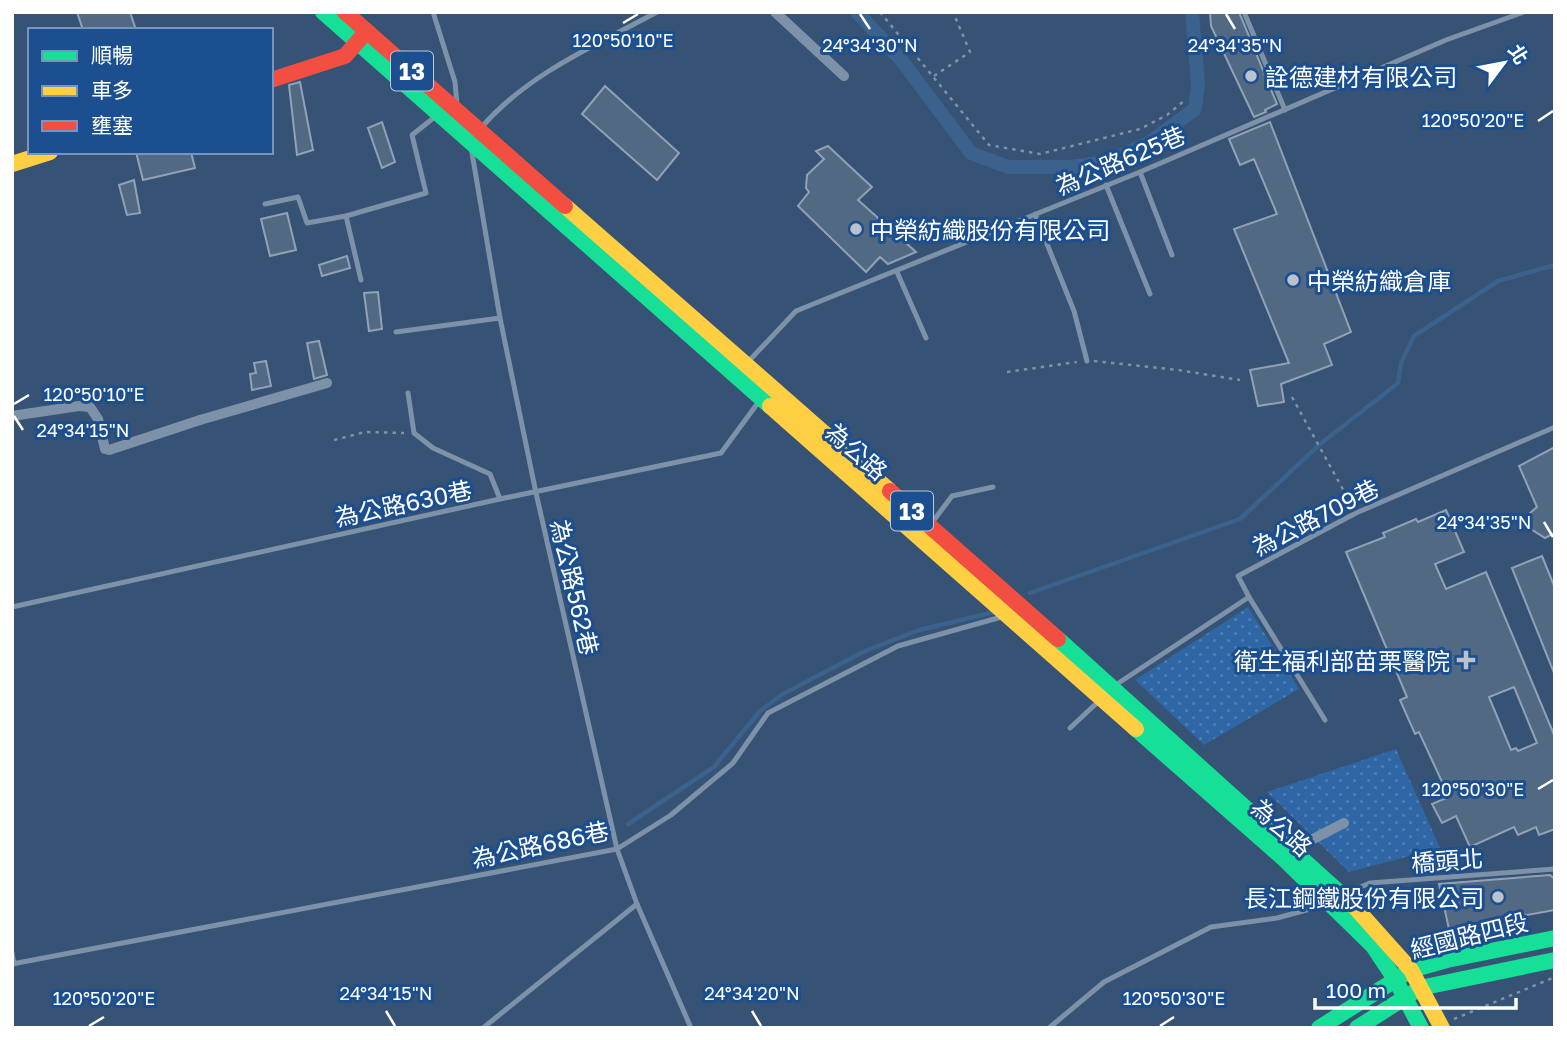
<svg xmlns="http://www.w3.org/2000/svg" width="1567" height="1040" font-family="'Golos Text','Noto Sans TC',sans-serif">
<defs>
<pattern id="grass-dots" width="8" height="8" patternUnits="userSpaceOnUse" patternTransform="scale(1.75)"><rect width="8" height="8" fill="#2f66a5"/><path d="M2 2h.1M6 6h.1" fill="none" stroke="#4e7db2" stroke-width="1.8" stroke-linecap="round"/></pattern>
</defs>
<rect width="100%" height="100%" fill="#365274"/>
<g fill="url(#grass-dots)">
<polygon points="1248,607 1299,689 1204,745 1135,680"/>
<polygon points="1396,749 1440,848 1349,872 1267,792"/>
</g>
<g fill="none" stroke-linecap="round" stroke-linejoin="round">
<g stroke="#3b618d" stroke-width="4.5">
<polyline points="1030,593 1240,519 1319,445 1398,383 1401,363 1414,336 1498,281 1555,265"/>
<polyline points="628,824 714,767 760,711 783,694 865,651 919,630 995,612"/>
</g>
<polyline stroke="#3b618d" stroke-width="14" points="857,12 902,61 971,153 1008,167 1071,167 1107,162 1149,143 1195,109 1198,84 1192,12"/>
</g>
<g fill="#526984" stroke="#92a2b6" stroke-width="2" fill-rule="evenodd">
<polygon points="77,12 130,12 136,30 83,30"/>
<polygon points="1210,12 1239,12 1277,104 1265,110 1266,112 1254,117 1211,26"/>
<polygon points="300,82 313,150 297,155 289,85"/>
<polygon points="605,86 679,153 657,180 582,114"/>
<polygon points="382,122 395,162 382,168 368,128"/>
<polygon points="1270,122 1351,332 1324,344 1332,365 1281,384 1284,402 1258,406 1250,370 1289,363 1234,229 1277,214 1254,159 1240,165 1229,139"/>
<polygon points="828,146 872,187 858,200 916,252 888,264 880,257 866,272 798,206 809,192 806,188 807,175 824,159 816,151"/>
<polygon points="136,152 191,152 195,168 143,180"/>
<polygon points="134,180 140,213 127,215 119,185"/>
<polygon points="287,213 296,250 270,256 261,219"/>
<polygon points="347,256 350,268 322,276 319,265"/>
<polygon points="378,292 382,329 369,331 364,293"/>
<polygon points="319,341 327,375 314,379 307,343"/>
<polygon points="266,361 271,386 252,390 250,374 256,373 254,363"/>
<polygon points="1555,447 1555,533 1545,538 1531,529 1529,521 1530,513 1537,507 1519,466"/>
<path d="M1446,510L1464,552L1435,564L1446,589L1486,572L1555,737V829L1539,835L1536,827L1518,835L1514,827L1470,847L1456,816L1442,823L1432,804L1449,797L1419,732L1415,734L1400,700L1407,697L1346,552L1385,537L1383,533L1416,519L1418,522ZM1514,687L1537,743L1518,751L1516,748L1511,750L1489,697Z"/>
<polygon points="1542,556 1555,588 1554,673 1512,568"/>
<polygon points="1550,875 1555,879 1555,910 1449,929 1439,884"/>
</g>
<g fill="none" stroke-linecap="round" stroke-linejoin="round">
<g stroke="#7d92a8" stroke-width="2.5" stroke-dasharray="3.5 5" stroke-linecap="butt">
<polyline points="880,12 989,145 1040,154 1140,129 1167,115 1185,100"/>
<polyline points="934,76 970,52 953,12"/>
<polyline points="1094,361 1178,370 1240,380"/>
<polyline points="1007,372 1077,362"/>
<polyline points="1292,397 1351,504"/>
<polyline points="334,440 365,432 404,433"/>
<polyline points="1454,1019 1555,977"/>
</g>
<g stroke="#7d92a8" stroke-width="5">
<polyline points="433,12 455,82 457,105"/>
<polyline points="1244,12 1285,110"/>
<path d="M481,128C527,74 596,45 657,12"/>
<polyline points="471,147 500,318 536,493 617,849 637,904 691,1028"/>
<polyline points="1140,172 1172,255"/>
<polyline points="1106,185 1150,294"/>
<polyline points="265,204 298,197 307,223 346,216 426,193 412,135 436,116"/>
<polyline points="1035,214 1074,311 1087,361"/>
<polyline points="346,216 361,280"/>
<polyline points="897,272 926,338"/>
<polyline points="396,332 500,318"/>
<polyline points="747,363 796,311 1140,172 1446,40 1524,12"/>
<polyline points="408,393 414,433 433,448 490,474 500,499"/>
<polyline points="931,524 952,496 993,487"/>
<polyline points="1249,597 1325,720"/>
<polyline points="12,607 500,499 721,453 760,400"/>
<polyline points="1117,684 1249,597 1238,576 1356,513 1555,427"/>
<polyline points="1070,728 1100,700"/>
<polyline points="1346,893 1370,883 1555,869"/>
<polyline points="12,953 14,964"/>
<polyline points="12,964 617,849 671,815 733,763 768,713 898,646 1005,616"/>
<polyline points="483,1028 637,904"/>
<polyline points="1049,1028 1104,982 1211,927 1277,918 1325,905"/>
</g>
<g stroke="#7d92a8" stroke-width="10">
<polyline points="775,12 844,76"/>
<polyline points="12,416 79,406 90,407 98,419 105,449 109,450 200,420 327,383"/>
<polyline points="1290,851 1344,823"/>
</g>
<g stroke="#16e098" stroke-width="16">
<polyline points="323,12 770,406"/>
<polyline points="1058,639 1352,904"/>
<polyline points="1136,729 1284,859 1373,946 1395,979 1421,1028"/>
<polyline points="1319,1028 1411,970 1447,960 1555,938"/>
<polyline points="1357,1028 1420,988 1555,960"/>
</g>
<g stroke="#ffcf43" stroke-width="16">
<polyline points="12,164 50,152"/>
<polyline points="565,206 890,491"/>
<polyline points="770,406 1136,729"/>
<polyline points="1352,904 1411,970 1442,1028"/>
</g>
<g stroke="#f24e42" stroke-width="16">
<polyline points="345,12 565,206"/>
<polyline points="271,80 345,56 366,32"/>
<polyline points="890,491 1058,639"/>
</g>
</g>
<path fill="none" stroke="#fff" stroke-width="2.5" d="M860,14L870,29M1226,14L1235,29M623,23L638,14M1538,121L1553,111M14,404L29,395M14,416L23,430M1544,522L1553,537M1538,789L1553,780M386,1011L395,1026M752,1011L761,1026M89,1026L104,1017M1160,1026L1174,1017"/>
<g fill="#b9c2ce" stroke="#1b4f8f" stroke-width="2.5">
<circle cx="1251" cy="76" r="7"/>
<circle cx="856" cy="229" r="7"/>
<circle cx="1293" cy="280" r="7"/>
<path d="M1462.5 649.5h7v7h7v7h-7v7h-7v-7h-7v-7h7z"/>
<circle cx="1498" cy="897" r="7"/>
</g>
<g text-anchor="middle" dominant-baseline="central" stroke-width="6" stroke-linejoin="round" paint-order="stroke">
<g fill="#1b4f8f" stroke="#bbcadd" stroke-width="2">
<rect x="391" y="51.5" width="42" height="39" rx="5"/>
<rect x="891" y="491.5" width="42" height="39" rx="5"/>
</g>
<g font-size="23" font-weight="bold" fill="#fff">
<text x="412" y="71">13</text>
<text x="912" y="511">13</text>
</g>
<g font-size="24" fill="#fff" stroke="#1b4f8f" text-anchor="start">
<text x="1265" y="76">詮德建材有限公司</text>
<text x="870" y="229">中榮紡織股份有限公司</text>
<text x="1307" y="280">中榮紡織倉庫</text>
<text x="1450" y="660" text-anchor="end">衛生福利部苗栗醫院</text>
<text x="1484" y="897" text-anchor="end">長江鋼鐵股份有限公司</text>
</g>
<g font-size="24" fill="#fff" stroke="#1b4f8f">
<text transform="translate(1120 160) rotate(-23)">為公路625巷</text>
<text transform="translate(857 451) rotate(41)">為公路</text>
<text transform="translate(403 503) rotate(-12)">為公路630巷</text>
<text transform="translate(1315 517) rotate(-27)">為公路709巷</text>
<text transform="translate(575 587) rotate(77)">為公路562巷</text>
<text transform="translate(1282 827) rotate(42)">為公路</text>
<text transform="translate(540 844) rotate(-12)">為公路686巷</text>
<text transform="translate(1447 860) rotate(-4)">橋頭北</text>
<text transform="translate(1469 935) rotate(-14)">經國路四段</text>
</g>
</g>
<g font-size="18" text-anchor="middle" fill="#fff" stroke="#1b4f8f" stroke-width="6" stroke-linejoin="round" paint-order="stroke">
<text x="623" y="47">120°50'10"E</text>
<text x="870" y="52">24°34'30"N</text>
<text x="1235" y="52">24°34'35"N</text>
<text x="1473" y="127">120°50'20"E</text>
<text x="94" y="401">120°50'10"E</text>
<text x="83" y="437">24°34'15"N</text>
<text x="1484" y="529">24°34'35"N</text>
<text x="1473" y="796">120°50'30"E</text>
<text x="386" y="1000">24°34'15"N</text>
<text x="752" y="1000">24°34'20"N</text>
<text x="104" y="1005">120°50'20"E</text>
<text x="1174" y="1005">120°50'30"E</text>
</g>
<rect width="1567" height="1040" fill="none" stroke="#ffffff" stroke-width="28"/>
<rect x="28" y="28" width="245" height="126" fill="#1b4f8f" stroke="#7695bc" stroke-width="2"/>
<rect x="42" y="51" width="35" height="10" fill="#16e098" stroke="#7695bc" stroke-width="2"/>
<text x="91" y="63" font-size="21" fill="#ffffff">順暢</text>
<rect x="42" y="86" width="35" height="10" fill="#ffcf43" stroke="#7695bc" stroke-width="2"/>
<text x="91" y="98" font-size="21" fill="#ffffff">車多</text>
<rect x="42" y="121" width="35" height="10" fill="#f24e42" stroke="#7695bc" stroke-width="2"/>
<text x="91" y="133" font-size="21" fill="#ffffff">壅塞</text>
<g transform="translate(1504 63) rotate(58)" stroke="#1b4f8f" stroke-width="5" paint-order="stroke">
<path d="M0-5L12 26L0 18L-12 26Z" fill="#ffffff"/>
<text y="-10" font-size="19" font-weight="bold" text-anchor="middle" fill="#ffffff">北</text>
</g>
<path d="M1315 998v10h201v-10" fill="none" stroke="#ffffff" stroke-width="3.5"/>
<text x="1326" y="998" font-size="21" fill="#ffffff" stroke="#1b4f8f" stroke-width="5" paint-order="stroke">100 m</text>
</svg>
